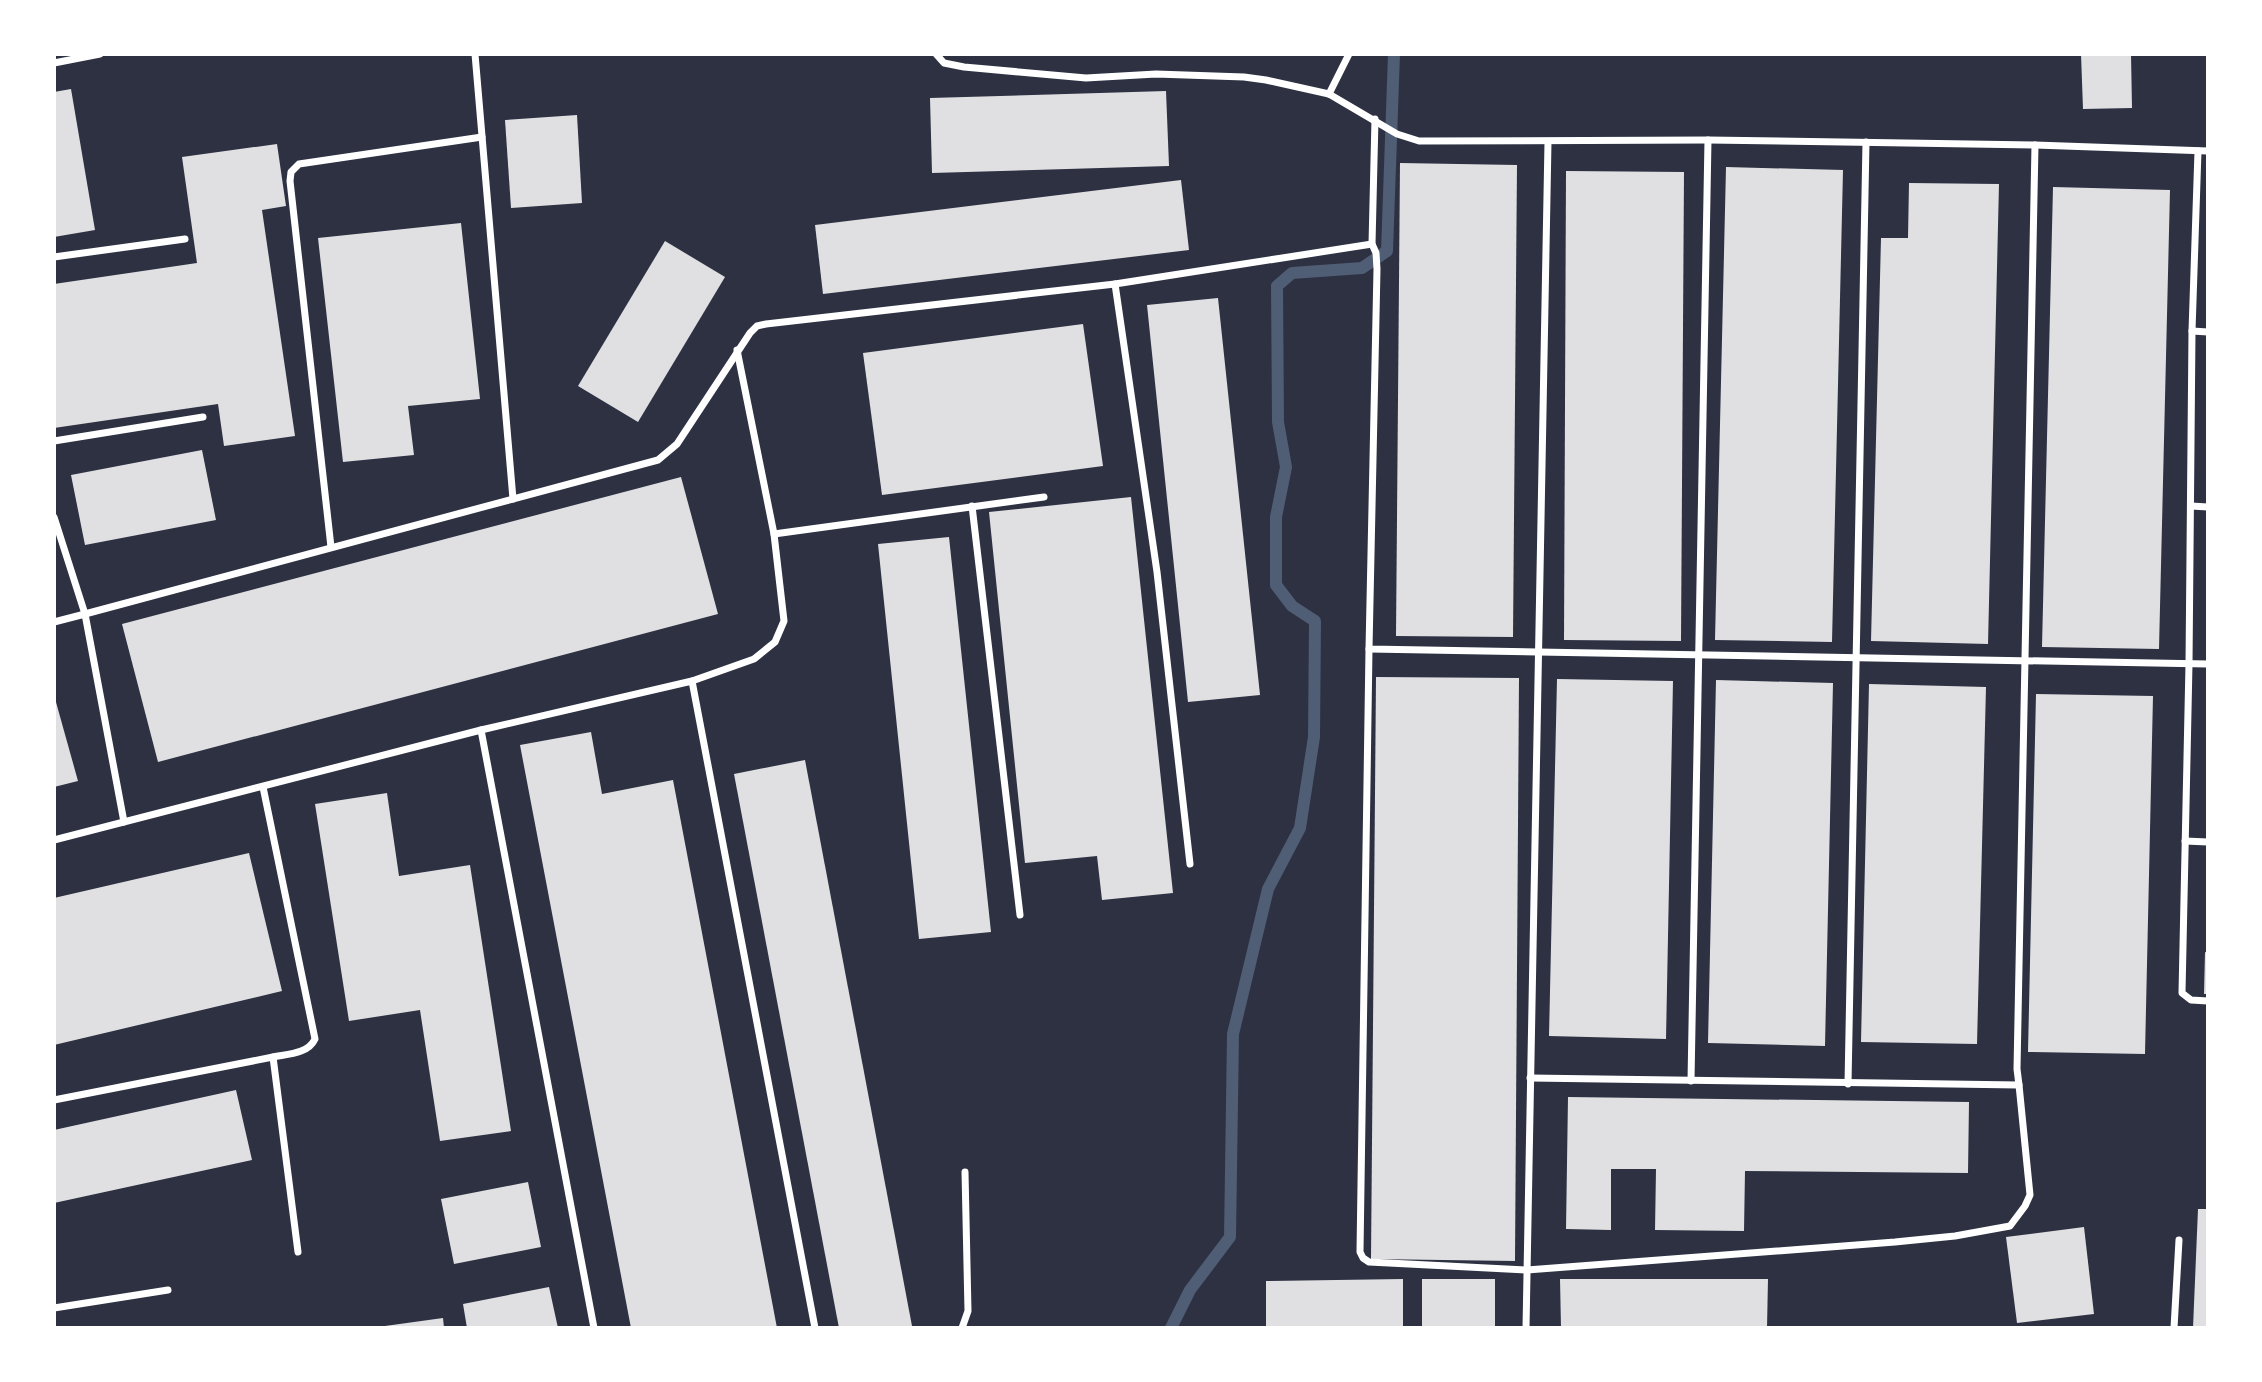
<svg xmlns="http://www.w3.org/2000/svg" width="2262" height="1382" font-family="Overpass,sans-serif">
<rect width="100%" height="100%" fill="#2d3142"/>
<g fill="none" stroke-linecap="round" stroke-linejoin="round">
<polyline stroke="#4f5d75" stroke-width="12" points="1171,1328 1190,1290 1230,1237 1233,1034 1268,889 1300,828 1314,737 1315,621 1292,606 1276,585 1276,517 1286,467 1278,422 1277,286 1292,273 1362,268 1387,251 1394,54"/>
</g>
<g fill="#e0e0e3">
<polygon points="2081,54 2131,54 2132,108 2083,109"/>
<polygon points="71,89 95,230 54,237 54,92"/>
<polygon points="1166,91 1169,166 932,173 930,98"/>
<polygon points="577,115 582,203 511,208 505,120"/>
<polygon points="277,144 286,206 262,210 295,436 224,446 218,404 54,428 54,284 197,263 182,157"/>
<polygon points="1400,163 1517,165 1513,637 1396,636"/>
<polygon points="1726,167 1843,170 1832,642 1715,640"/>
<polygon points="1566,171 1684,172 1681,641 1564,640"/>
<polygon points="1181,180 1189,250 823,294 815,225"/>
<polygon points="1909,183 1999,184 1988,644 1871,641 1881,238 1908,238"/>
<polygon points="2053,187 2170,190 2159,649 2042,647"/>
<polygon points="461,223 480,399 408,406 414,455 343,462 318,238"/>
<polygon points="665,241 725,277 638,422 578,386"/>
<polygon points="1218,298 1260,695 1188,702 1147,305"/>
<polygon points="1083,324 1103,466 882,495 863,353"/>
<polygon points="202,450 216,520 85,545 71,475"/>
<polygon points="681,477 718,614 158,762 122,624"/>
<polygon points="1131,497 1173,893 1102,900 1097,856 1025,863 989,512"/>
<polygon points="949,537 991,932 919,939 878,544"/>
<polygon points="1376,677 1519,678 1515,1261 1371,1259"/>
<polygon points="1557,679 1673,681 1666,1039 1549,1036"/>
<polygon points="1716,680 1833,683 1825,1046 1708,1043"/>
<polygon points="1869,684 1986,687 1977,1044 1861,1042"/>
<polygon points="2036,694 2153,696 2145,1054 2028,1052"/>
<polygon points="54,695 78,781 54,787"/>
<polygon points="591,732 602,794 673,780 777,1328 631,1328 520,745"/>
<polygon points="805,760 912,1326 901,1328 839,1328 734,774"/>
<polygon points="387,793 399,876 470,865 511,1131 440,1141 420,1010 349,1021 315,804"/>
<polygon points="249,853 282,991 54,1045 54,898"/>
<polygon points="2205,952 2208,953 2208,994 2204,994"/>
<polygon points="236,1090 252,1160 54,1203 54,1130"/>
<polygon points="1568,1097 1969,1102 1968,1173 1745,1171 1744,1231 1655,1230 1656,1169 1611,1169 1611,1230 1566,1229"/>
<polygon points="528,1182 541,1247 454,1264 441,1199"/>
<polygon points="2198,1209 2208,1209 2208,1328 2193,1328"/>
<polygon points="2084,1227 2094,1314 2017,1323 2006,1237"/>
<polygon points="1403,1279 1403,1328 1266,1328 1266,1281"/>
<rect x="1422" y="1279" width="73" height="49"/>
<polygon points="1560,1279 1768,1279 1767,1328 1561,1328"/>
<polygon points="549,1287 558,1328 467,1328 463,1304"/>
<polygon points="443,1318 444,1328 385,1328 385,1326"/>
</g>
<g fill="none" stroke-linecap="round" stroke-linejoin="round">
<g stroke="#fff" stroke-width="7">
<polyline points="475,54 513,499"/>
<polyline points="936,54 944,63 964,67 1086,78 1156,74 1244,77 1266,80 1329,94 1397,134 1419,141 1708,140 2035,145 2208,151"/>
<polyline points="54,63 100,54"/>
<polyline points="1329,94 1349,54"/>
<polyline points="1375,119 1372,244 1376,253 1377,269 1369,649 2208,664"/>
<polyline points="2198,151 2192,331 2189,664 2182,993 2191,1000 2208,1001"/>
<polyline points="54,257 185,239"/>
<polyline points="1115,284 1157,572 1190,864"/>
<polyline points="2192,331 2208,332"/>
<polyline points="54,441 203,417"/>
<polyline points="972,506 1020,915"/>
<polyline points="2191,506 2208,507"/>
<polyline points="54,517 85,614 658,460 677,444 750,333 757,326 766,324 1115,284 1372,244"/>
<polyline points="774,534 1044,497"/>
<polyline points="331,547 290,181 291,172 299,164 482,137"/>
<polyline points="54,622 85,614 124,822"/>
<polyline points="1369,649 1360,1252 1363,1258 1369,1262 1527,1270 1895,1242 1955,1236 2010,1226 2025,1206 2030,1195 2019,1085"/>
<polyline points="692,681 754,659 775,642 784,621 774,534 737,350"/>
<polyline points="481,730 692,681 815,1328"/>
<polyline points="54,840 481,730 594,1328"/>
<polyline points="2185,841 2208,842"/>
<polyline points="273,1057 298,1252"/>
<polyline points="1530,1078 2019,1085 2017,1069 2035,145"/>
<polyline points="1691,1081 1708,140"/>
<polyline points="1848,1084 1866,142"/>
<path d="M54,1100L273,1057C288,1054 308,1054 315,1039L263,787"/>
<polyline points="54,1308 168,1290"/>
<polyline points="962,1328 968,1311 965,1172"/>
<polyline points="1526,1328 1548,142"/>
<polyline points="2174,1328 2179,1240"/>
</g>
</g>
<rect width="2262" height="1382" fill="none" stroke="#ffffff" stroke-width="112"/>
</svg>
